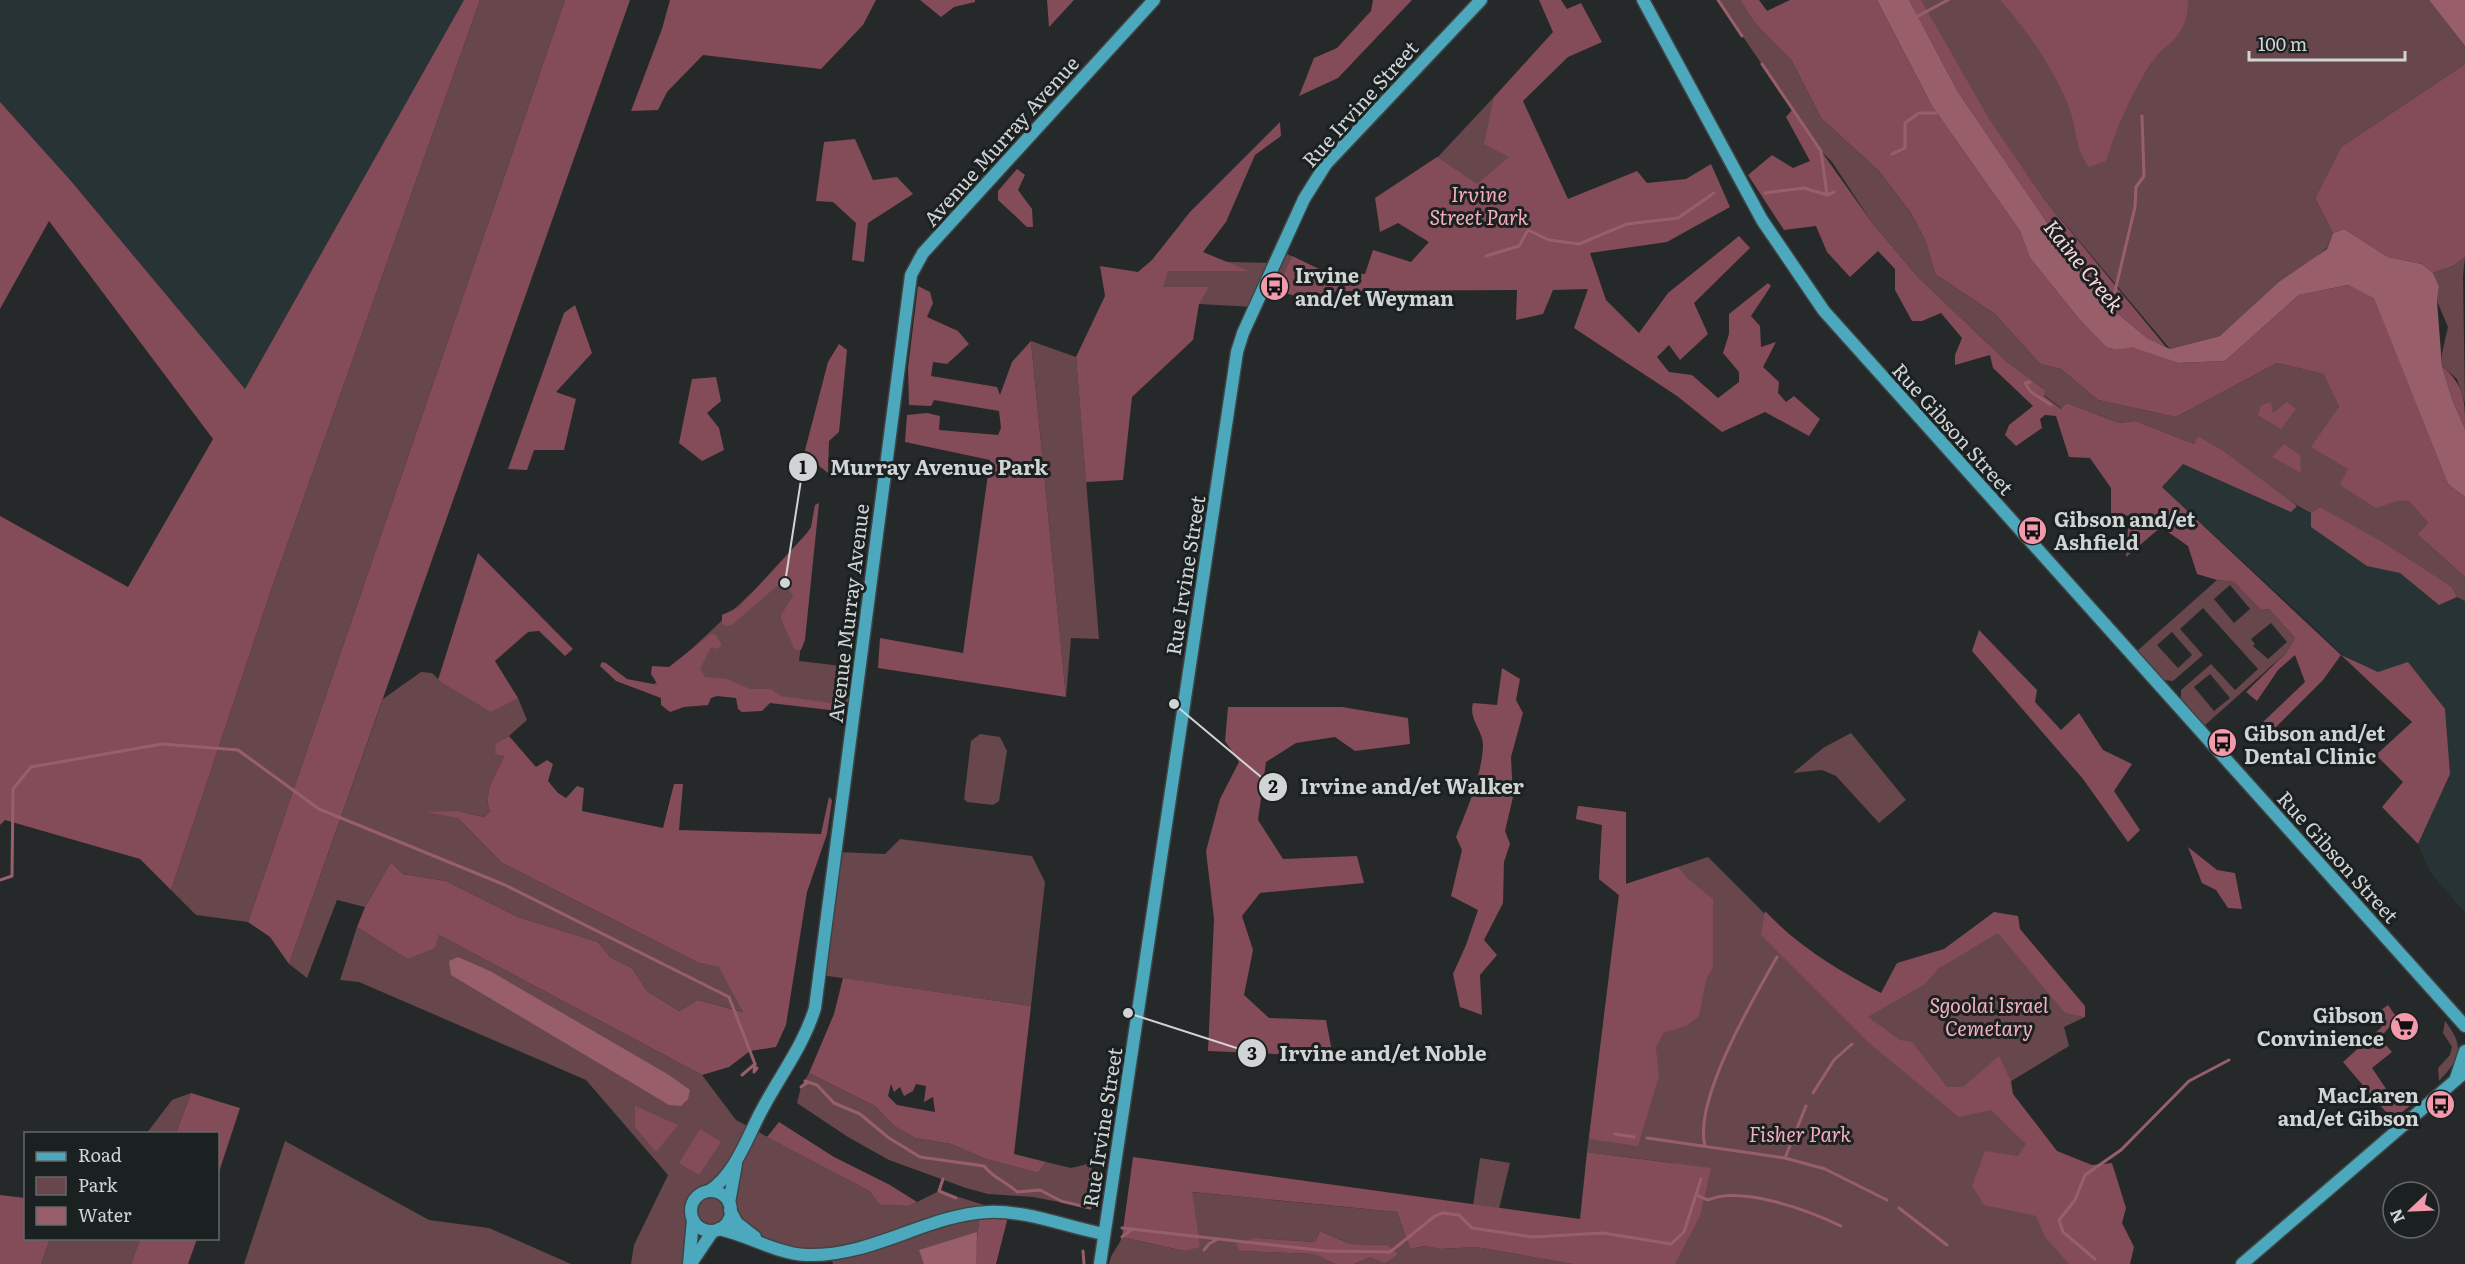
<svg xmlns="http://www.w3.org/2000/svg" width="2465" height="1264" font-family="Literata,serif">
<rect width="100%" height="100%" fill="#25292a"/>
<g fill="#273335">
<polygon points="0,0 464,0 245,389 71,181 0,102"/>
<polygon points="2186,457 2376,543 2465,601 2465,913 2430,872 2418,844 2426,767 2413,723 2299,613 2162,487"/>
</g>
<g fill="#67464c" fill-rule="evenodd">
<polygon points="480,0 565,0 248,922 196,915 171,890 270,593"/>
<path d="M1718,0H1740L1754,22L1792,61L1821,118L1879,171L1911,213L1926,242L1935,274L1995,314L2040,364L2061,369L2098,400L2176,417L2277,363L2325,374L2339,407L2349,469L2394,502L2409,501L2428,523L2417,534L2465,577V601L2457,597L2452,587L2320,507L2311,513C2271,493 2238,459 2199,437L2194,444L2136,421L2119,423L2067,403L2062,409L2044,395V389L2006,361L1918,277L1873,224L1832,162L1821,151Z"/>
<polygon points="1909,0 1922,3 1921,0 2429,0 2465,46 2465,64 2341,147 2315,198 2333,233 2327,248 2220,336 2170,349 2044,199 1925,30"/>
<polygon points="1494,97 1501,101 1589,289 1264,289 1255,307 1199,304 1133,287 1152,260 1275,263 1281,251 1325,272 1399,276 1429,242 1391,207"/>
<polygon points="2465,257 2463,276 2465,403 2457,379 2442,366 2442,353 2448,327 2437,301 2439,286 2433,273 2453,266"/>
<polygon points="1031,341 1076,357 1099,639 1071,638 1066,697"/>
<polygon points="814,534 799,661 859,668 854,712 652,686"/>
<path d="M2217,580L2234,582L2261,610L2269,609L2295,638L2286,653L2204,726L2181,700V690L2211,664L2235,690L2258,669L2203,608L2180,629L2203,655L2173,681L2163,680L2137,651ZM2230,585L2250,609L2234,623L2214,599ZM2271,623L2287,642L2268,659L2253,646L2255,644L2251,639ZM2172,632L2192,655L2178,668L2157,645ZM2210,674L2230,698L2214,711L2194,687Z"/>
<path d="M477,657L518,698L527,720L509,736L496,743L504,756C497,773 482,794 490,811L484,817L458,811V818L502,863L699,963L720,967L744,1012L698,1000L679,1011L647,991L632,968L610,957L598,942L518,917L446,881L403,874L391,862L365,907L337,900L307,978L289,964L383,699L421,672L432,673L439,680Z"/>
<polygon points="1851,733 1906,800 1879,823 1836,776 1822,770 1793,773 1823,748"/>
<polygon points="980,734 1000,737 1007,751 999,801 993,805 967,802 964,799 971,741"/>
<polygon points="1578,806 1626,812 1626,884 1708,857 1868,1017 2005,923 2085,1017 2064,1027 2069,1046 1985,1097 2033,1132 2073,1264 1657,1264 1673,1163 1587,1152 1619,895 1599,879 1602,825 1576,819"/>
<polygon points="900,839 1032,856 1045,882 1031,1006 821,975 838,852 885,854"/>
<path d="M357,927L407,959L439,935L702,1075L736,1120L869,1191L880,1205L909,1206L939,1191L981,1204L974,1264H833L831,1255L761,1242L728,1221C722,1228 710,1231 701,1229L690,1264H631L634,1245L668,1175L586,1080L359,982L340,980Z"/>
<path d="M2445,1021C2465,1047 2461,1058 2439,1081L2438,1068L2450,1055L2452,1047L2443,1033Z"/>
<polygon points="809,1073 875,1106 894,1126 915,1138 951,1144 986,1159 1038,1173 1046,1162 1071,1168 1092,1163 1090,1208 1033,1197 988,1194 966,1188 889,1160 848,1137 797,1103 801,1087"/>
<polygon points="191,1093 176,1133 146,1134 172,1100"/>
<polygon points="285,1141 429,1220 489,1228 571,1264 244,1264"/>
<polygon points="1480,1158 1510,1163 1499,1209 1473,1205"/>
<path d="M1191,1192L1397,1212L1410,1249L1424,1246L1441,1249L1476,1247L1572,1264H1354L1371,1257L1387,1245L1350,1244L1320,1231L1315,1242L1256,1238L1239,1251L1316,1254L1335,1264H1109C1111,1252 1118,1248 1122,1237L1184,1251Z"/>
<polygon points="50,1239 140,1239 131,1264 41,1264"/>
</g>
<g fill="#834c58" fill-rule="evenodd">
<polygon points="464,0 480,0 270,593 171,890 140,859 5,820 0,825 0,516 128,587 213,439 49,221 0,309 0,102 71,181 245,389"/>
<polygon points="565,0 630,0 289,964 270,937 248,922"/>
<polygon points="670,0 876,0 863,25 821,69 703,55 667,92 658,110 631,111 662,29"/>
<polygon points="920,0 975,0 975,2 954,7 941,17"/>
<polygon points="1047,0 1074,0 1049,27"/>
<polygon points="1373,0 1412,0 1338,78 1299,96 1314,58 1337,48 1371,11"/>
<polygon points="1539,0 1561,0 1567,9 1581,3 1602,42 1568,57 1523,101 1568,199 1637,171 1647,183 1686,179 1711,164 1730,207 1667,242 1590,253 1606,300 1639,333 1668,293 1739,236 1750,248 1694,303 1708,334 1680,360 1669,345 1657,357 1669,372 1692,375 1718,398 1739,382 1739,372 1723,353 1729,334 1729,314 1768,283 1771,286 1751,316 1760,326 1761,347 1776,342 1763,367 1779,382 1778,393 1786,402 1794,396 1820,419 1809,436 1765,412 1722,432 1677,396 1574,328 1588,289 1553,290 1543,314 1516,320 1517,290 1336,291 1318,304 1277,290 1292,256 1325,272 1365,274 1373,250 1411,262 1429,242 1398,223 1380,232 1375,198 1437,157 1477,184 1509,157 1484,144 1494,97 1553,32"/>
<polygon points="1740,0 1759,0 1767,11 1790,0 1877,0 1932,106 2020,231 2030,258 2079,319 2106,347 2116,350 2132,346 2178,363 2225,361 2299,295 2348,285 2374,297 2448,484 2465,497 2465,577 2417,534 2428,523 2409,501 2394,502 2376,508 2340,485 2348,469 2311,447 2339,407 2324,374 2277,363 2176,417 2098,400 2061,369 2040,364 1995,314 1935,274 1926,242 1911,213 1879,171 1821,118 1792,61 1754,22"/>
<polygon points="1909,0 1921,0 1989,119 2044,199 2166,347 2147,338 2111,308 2063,246 1958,92"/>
<path d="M2000,0H2188C2188,42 2164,40 2147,69C2128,102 2118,125 2106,161L2089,167C2074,148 2077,124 2067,102C2051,65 2026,29 2000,0Z"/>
<polygon points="2465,64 2465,257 2453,266 2433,273 2422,264 2388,257 2344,229 2333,233 2315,198 2341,147"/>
<polygon points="1792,110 1873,224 1918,277 2006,361 2045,390 2044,396 2061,409 2067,403 2119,423 2136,421 2194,444 2198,436 2223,451 2297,506 2291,512 2183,464 2162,487 2341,655 2378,672 2408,662 2445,709 2450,774 2418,844 2382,807 2403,782 2376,755 2412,722 2341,655 2323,680 2273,730 2263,722 2305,682 2295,655 2278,670 2257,701 2246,692 2286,653 2295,638 2269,609 2261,610 2234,582 2217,580 2197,574 2188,546 2161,527 2126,557 2128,528 2140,517 2111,514 2111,488 2090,458 2069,457 2056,416 2045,415 2040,419 2042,428 2016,446 2005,435 2009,425 2033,406 1993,368 1990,355 1955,365 1955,355 1962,338 1941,313 1922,321 1912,321 1895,290 1895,269 1878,251 1850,277 1827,252 1816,226 1784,230 1748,175 1772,155 1793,168 1810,161 1786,117"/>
<polygon points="1280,122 1281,136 1255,155 1226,222 1203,252 1249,271 1168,271 1163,287 1209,287 1199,304 1193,340 1132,397 1123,480 1086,482 1076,357 1105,296 1100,266 1138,272 1152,260 1190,212"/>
<polygon points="855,139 873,180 897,177 913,194 868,223 864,262 852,260 856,223 833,202 816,201 824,142"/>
<polygon points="1017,169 1025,175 1018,190 1032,209 1033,227 1027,227 998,200 998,191"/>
<polygon points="918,286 930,292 933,303 927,317 958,331 969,344 947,364 933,362 931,376 997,387 1000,395 1012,362 1031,341 1066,697 878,668 880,638 963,653 990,460 905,442 907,415 927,413 940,416 939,430 998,435 1001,428 999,411 934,400 931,406 909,405 908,368"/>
<polygon points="575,305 592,353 556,392 576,399 564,450 534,450 527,470 508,469 564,313"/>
<polygon points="839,344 847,350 839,432 829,441 828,473 804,454 828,362"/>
<path d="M2442,366C2465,386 2465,400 2465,429L2452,399Z"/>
<polygon points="716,377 721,401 707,413 719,428 724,450 702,461 679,443 692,379"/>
<polygon points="2271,402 2273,413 2287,402 2296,409 2281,429 2258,415 2261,405"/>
<polygon points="2284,444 2300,455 2301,473 2272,457"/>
<polygon points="819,503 805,640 801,650 795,650 781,619 781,615 793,596 787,585 777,586 732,625 725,626 722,623 722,615 739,607 807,533 811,527 815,505"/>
<polygon points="2320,507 2379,540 2452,587 2457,597 2439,605 2400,573 2367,566 2311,527 2311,513"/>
<polygon points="478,553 573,649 565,656 539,631 528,632 495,661 518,698 491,712 438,680"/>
<polygon points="1979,630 2037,690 2035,702 2061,730 2079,713 2103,750 2132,764 2114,791 2140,830 2128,842 2083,779 1972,651"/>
<polygon points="712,633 717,636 722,646 716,649 711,647 700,669 705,677 727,679 750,689 771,689 781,696 837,704 841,709 838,711 770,703 762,711 742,712 738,709 736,698 717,696 711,698 708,705 684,707 670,712 661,705 661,698 616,681 600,666 602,662 606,663 627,679 658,685 651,674 652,666 669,667"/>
<path d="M1502,668L1520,679L1516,700L1523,713L1511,757L1513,797L1505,831L1510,844L1504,862L1503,903L1484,940L1497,955L1480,975L1482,1015L1460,1007L1453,974L1466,945L1478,910L1451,896L1462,850L1456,837C1467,809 1481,778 1483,747C1484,731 1468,720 1473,703L1497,705Z"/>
<polygon points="1228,707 1342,707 1408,718 1410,744 1355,751 1335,737 1296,743 1266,762 1258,820 1283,859 1357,856 1364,883 1260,893 1242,916 1253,950 1244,995 1269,1018 1326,1020 1332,1051 1275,1054 1208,1051 1214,919 1206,851 1220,799 1239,762 1225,741"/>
<path d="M509,736L536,767L547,760L553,764L548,781L558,793L566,798L577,786L584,788L582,811L663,828L674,784H683L679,830L821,834L829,797L832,800L827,834L807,892L786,1025L776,1047L750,1051L729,1067L702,1075L439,935L435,948L407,959L357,927L365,907L391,862L403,874L446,881L518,917L598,942L610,957L632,968L647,991L679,1011L698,1000L743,1012L719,967L699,963L502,863L458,818L426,812L458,811L484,817L490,811C482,793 497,773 504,756L495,754L496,743Z"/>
<polygon points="1578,806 1626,812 1626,884 1678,867 1687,878 1713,899 1713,967 1706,980 1699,1016 1686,1026 1663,1033 1656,1048 1659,1076 1638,1146 1589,1139 1619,895 1599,879 1602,825 1576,819"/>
<polygon points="2188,847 2217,870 2235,873 2242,909 2228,908 2216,890 2202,883"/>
<path d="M1765,911C1799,947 1838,970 1881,993L1897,963L1944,949L1994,912L2018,916L2020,929L2085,1006V1017L2065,1013L1998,933L1938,969L1925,984L1868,1017L1900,1040L1912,1042L1947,1087H1963L1999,1056L2011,1081L2013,1094L2057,1151L2092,1165L2112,1163L2126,1208L2122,1223L2134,1247L2130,1264H2069L2045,1237L2036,1216L1984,1205L1972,1186L1985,1151L2018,1156L2026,1144L1991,1110L1959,1117L1869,1043L1761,935Z"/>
<path d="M843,978L1031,1006L1014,1154L1046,1162L1038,1173L986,1159L951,1144L915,1138L894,1126L875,1106L809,1073L834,1014ZM891,1084L894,1092L900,1087L904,1096L913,1091L916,1084L926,1086L924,1102L933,1097L935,1112L897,1105L888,1096Z"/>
<polygon points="2388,1005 2397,1018 2380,1038 2392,1052 2372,1068 2393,1099 2402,1096 2411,1105 2396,1117 2385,1111 2343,1062 2382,1027 2373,1016"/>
<polygon points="191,1093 240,1108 218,1175 218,1134 176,1133"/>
<polygon points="635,1106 678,1125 656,1152 635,1127"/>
<polygon points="779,1122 834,1157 890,1185 917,1202 909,1206 880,1205 869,1191 767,1137"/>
<polygon points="700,1129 721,1142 699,1175 679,1163"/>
<polygon points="1587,1152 1711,1168 1700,1216 1675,1264 1572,1264 1476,1247 1441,1249 1424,1246 1410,1249 1397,1212 1192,1192 1200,1247 1184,1251 1122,1237 1133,1157 1580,1219"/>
<polygon points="0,1195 25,1198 26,1238 50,1239 41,1264 0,1264"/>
<polygon points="981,1204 1009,1213 996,1264 974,1264"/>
<polygon points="1320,1231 1350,1244 1387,1245 1398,1254 1385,1263 1371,1257 1354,1264 1335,1264 1315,1254 1239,1251 1236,1244 1256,1238 1315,1242"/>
<polygon points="140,1239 140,1238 197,1239 188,1264 131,1264"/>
</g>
<g fill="#985f6b">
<polygon points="1877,0 1909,0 1958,92 2063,246 2111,308 2147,338 2170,349 2220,336 2279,282 2327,249 2333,233 2344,229 2388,257 2422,264 2433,273 2439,286 2437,301 2442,366 2452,399 2465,429 2465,497 2448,484 2374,298 2348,285 2299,295 2225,361 2178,363 2132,347 2116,350 2106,347 2079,319 2030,258 2020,231 1932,106"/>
<polygon points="2429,0 2465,0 2465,46"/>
<polygon points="458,957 490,971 669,1075 690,1090 688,1099 681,1106 669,1105 451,975 449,961"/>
<polygon points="977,1232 976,1264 924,1264 919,1250"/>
</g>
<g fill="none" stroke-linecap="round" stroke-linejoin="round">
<g stroke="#985f6b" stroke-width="3">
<polyline points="1718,0 1742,36"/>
<polyline points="1918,16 1948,0"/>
<polyline points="1762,64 1821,151 1827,195"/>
<polyline points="1892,154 1905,148 1905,123 1919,113 1936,113"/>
<polyline points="1765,193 1804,188 1827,195 1834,192"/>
<polyline points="1486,256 1519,246 1528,230 1549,240 1579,244 1627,224 1678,218 1714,193"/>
<polyline points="2111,308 2135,207 2136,187 2144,176 2142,116"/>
<polyline points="2030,382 2025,383 2031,392 2051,405"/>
<polyline points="0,880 12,876 13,789 31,767 162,744 238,750 319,809 505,885 729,997 755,1064"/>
<polyline points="742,1075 755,1064 754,1072 757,1068"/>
<path d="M805,1081L817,1085L834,1103L860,1114L889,1138L920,1157L984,1166C994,1179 1006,1181 1017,1192L1040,1190L1061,1201L1090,1208"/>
<polyline points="801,1087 808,1082"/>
<polyline points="1813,1093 1834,1060 1852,1044"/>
<polyline points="1615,1134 1634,1137"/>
<polyline points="1647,1138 1785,1158 1825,1169 1887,1200"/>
<path d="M1705,1146C1693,1101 1753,999 1777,957"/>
<polyline points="1785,1158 1806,1106"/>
<polyline points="943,1179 939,1191 956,1198"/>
<path d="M1696,1195L1708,1200C1741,1185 1810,1211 1841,1226"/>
<polyline points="1899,1208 1947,1245"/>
<polyline points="1122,1228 1326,1251 1390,1252 1435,1216 1443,1213 1459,1215 1472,1228 1532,1237 1603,1233 1671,1244 1684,1232 1701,1179"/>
<polyline points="1122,1237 1132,1229"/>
<polyline points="1204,1250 1209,1244 1216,1240"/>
<polyline points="1083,1251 1084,1264"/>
<polyline points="2095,1259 2063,1232 2059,1220 2075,1200 2085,1175 2121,1150 2189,1081 2229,1060"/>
</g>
<defs>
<g id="secondary">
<polyline points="1643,0 1762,220 1824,311 2465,1026"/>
<polyline points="2456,1078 2465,1051"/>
<path d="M709,1191C737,1173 748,1134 764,1106C782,1073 804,1044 815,1008L911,275L923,253L1154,0"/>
<circle cx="711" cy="1211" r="20"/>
<polyline points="729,1203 736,1164"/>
<polyline points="730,1210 737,1223 755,1237"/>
<path d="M719,1229C748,1235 777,1254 806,1255C873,1257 926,1215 988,1212C1027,1210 1066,1227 1104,1234"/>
<polyline points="692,1262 713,1231"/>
<polyline points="689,1264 693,1220"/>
<polyline points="1100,1264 1237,352 1243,333 1304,199 1326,164 1481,0"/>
<polyline points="2242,1264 2465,1072"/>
</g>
</defs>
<use href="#secondary" stroke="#414445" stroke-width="15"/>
<use href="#secondary" stroke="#4ca9bd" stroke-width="12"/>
</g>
<defs>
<symbol id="bus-disc" viewBox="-11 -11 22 22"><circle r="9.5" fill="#f29aac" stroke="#1b2021"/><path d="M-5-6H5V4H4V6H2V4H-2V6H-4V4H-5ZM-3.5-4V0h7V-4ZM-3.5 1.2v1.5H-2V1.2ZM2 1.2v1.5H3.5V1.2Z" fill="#111"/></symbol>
<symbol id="supermarket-disc" viewBox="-11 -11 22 22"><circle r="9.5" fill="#f29aac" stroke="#1b2021"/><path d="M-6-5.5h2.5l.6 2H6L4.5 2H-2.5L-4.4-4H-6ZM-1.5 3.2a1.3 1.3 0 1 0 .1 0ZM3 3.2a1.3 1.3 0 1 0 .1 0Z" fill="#111"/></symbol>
</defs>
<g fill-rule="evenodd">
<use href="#bus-disc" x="1258" y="270" width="33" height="33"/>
<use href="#bus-disc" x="2016" y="514" width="33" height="33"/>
<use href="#bus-disc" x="2206" y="726" width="33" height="33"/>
<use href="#supermarket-disc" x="2388" y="1010" width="33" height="33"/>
<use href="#bus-disc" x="2424" y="1088" width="33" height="33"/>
</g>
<g text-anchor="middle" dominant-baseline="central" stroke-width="6" stroke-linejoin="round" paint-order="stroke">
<g font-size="20" fill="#d1d4d5" stroke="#1b2021">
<text transform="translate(1359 103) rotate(-48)">Rue Irvine Street</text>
<text transform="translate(1000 140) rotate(-48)">Avenue Murray Avenue</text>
<text transform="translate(1954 428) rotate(48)">Rue Gibson Street</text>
<text transform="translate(1184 575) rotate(-81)">Rue Irvine Street</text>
<text transform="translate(847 613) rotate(-83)">Avenue Murray Avenue</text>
<text transform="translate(2339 856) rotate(48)">Rue Gibson Street</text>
<text transform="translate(1101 1127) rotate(-81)">Rue Irvine Street</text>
</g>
<g font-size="20" font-style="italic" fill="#f6afbd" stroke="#1b2021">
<text x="1479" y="193">Irvine<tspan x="1479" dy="23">Street Park</tspan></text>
<text x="1989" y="1004">Sgoolai Israel<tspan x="1989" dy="23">Cemetary</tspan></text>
<text x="1800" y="1133">Fisher Park</text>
</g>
<g font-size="20" font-weight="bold" fill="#d1d4d5" stroke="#1b2021" text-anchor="start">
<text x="1295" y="274">Irvine<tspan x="1295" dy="23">and/et Weyman</tspan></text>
<text x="2054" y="518">Gibson and/et<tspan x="2054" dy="23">Ashfield</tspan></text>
<text x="2244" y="732">Gibson and/et<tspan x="2244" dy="23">Dental Clinic</tspan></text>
<text x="2384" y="1014" text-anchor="end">Gibson<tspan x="2384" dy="23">Convinience</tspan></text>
<text x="2419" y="1094" text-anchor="end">MacLaren<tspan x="2419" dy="23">and/et Gibson</tspan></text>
</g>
<g font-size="21" font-style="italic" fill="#fad5dc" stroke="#1b2021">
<text transform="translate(2085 265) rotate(51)">Kaine Creek</text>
</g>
</g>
<path fill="none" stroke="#d1d4d5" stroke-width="2" d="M785 583L803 467M1174 704L1273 787M1128 1013L1252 1053"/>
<g fill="#d1d4d5" stroke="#1b2021" stroke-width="2">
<circle cx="785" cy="583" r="6"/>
<circle cx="1174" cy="704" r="6"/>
<circle cx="1128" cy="1013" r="6"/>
<circle cx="803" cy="467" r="15"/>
<circle cx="1273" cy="787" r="15"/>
<circle cx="1252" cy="1053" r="15"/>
</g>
<g font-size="18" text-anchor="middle" font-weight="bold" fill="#111">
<text x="803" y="474">1</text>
<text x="1273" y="793">2</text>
<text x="1252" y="1060">3</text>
</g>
<g font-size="21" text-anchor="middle" font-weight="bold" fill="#d1d4d5" stroke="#1b2021" stroke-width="6" stroke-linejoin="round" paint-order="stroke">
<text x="939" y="475">Murray Avenue Park</text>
<text x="1412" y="794">Irvine and/et Walker</text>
<text x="1383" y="1061">Irvine and/et Noble</text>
</g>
<rect x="24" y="1132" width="195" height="108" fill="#1b2021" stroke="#646869" stroke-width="1.5"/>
<rect x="36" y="1152" width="30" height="9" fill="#4ca9bd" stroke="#646869" stroke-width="1.5"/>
<text x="78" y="1162" font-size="18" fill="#d1d4d5">Road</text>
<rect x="36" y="1177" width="30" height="18" fill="#67464c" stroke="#646869" stroke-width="1.5"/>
<text x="78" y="1192" font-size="18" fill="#d1d4d5">Park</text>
<rect x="36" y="1207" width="30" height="18" fill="#985f6b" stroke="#646869" stroke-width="1.5"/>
<text x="78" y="1222" font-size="18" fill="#d1d4d5">Water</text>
<g transform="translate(2411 1210) rotate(247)"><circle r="28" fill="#1b2021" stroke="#646869" stroke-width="1.5"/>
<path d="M0-4.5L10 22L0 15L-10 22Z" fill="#f29aac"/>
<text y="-9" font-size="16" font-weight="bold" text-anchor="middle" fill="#d1d4d5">N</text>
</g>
<path d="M2249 51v9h156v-9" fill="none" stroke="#d1d4d5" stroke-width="3"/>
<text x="2258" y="51" font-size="18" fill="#d1d4d5" stroke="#1b2021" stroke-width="4.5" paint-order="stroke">100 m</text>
</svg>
